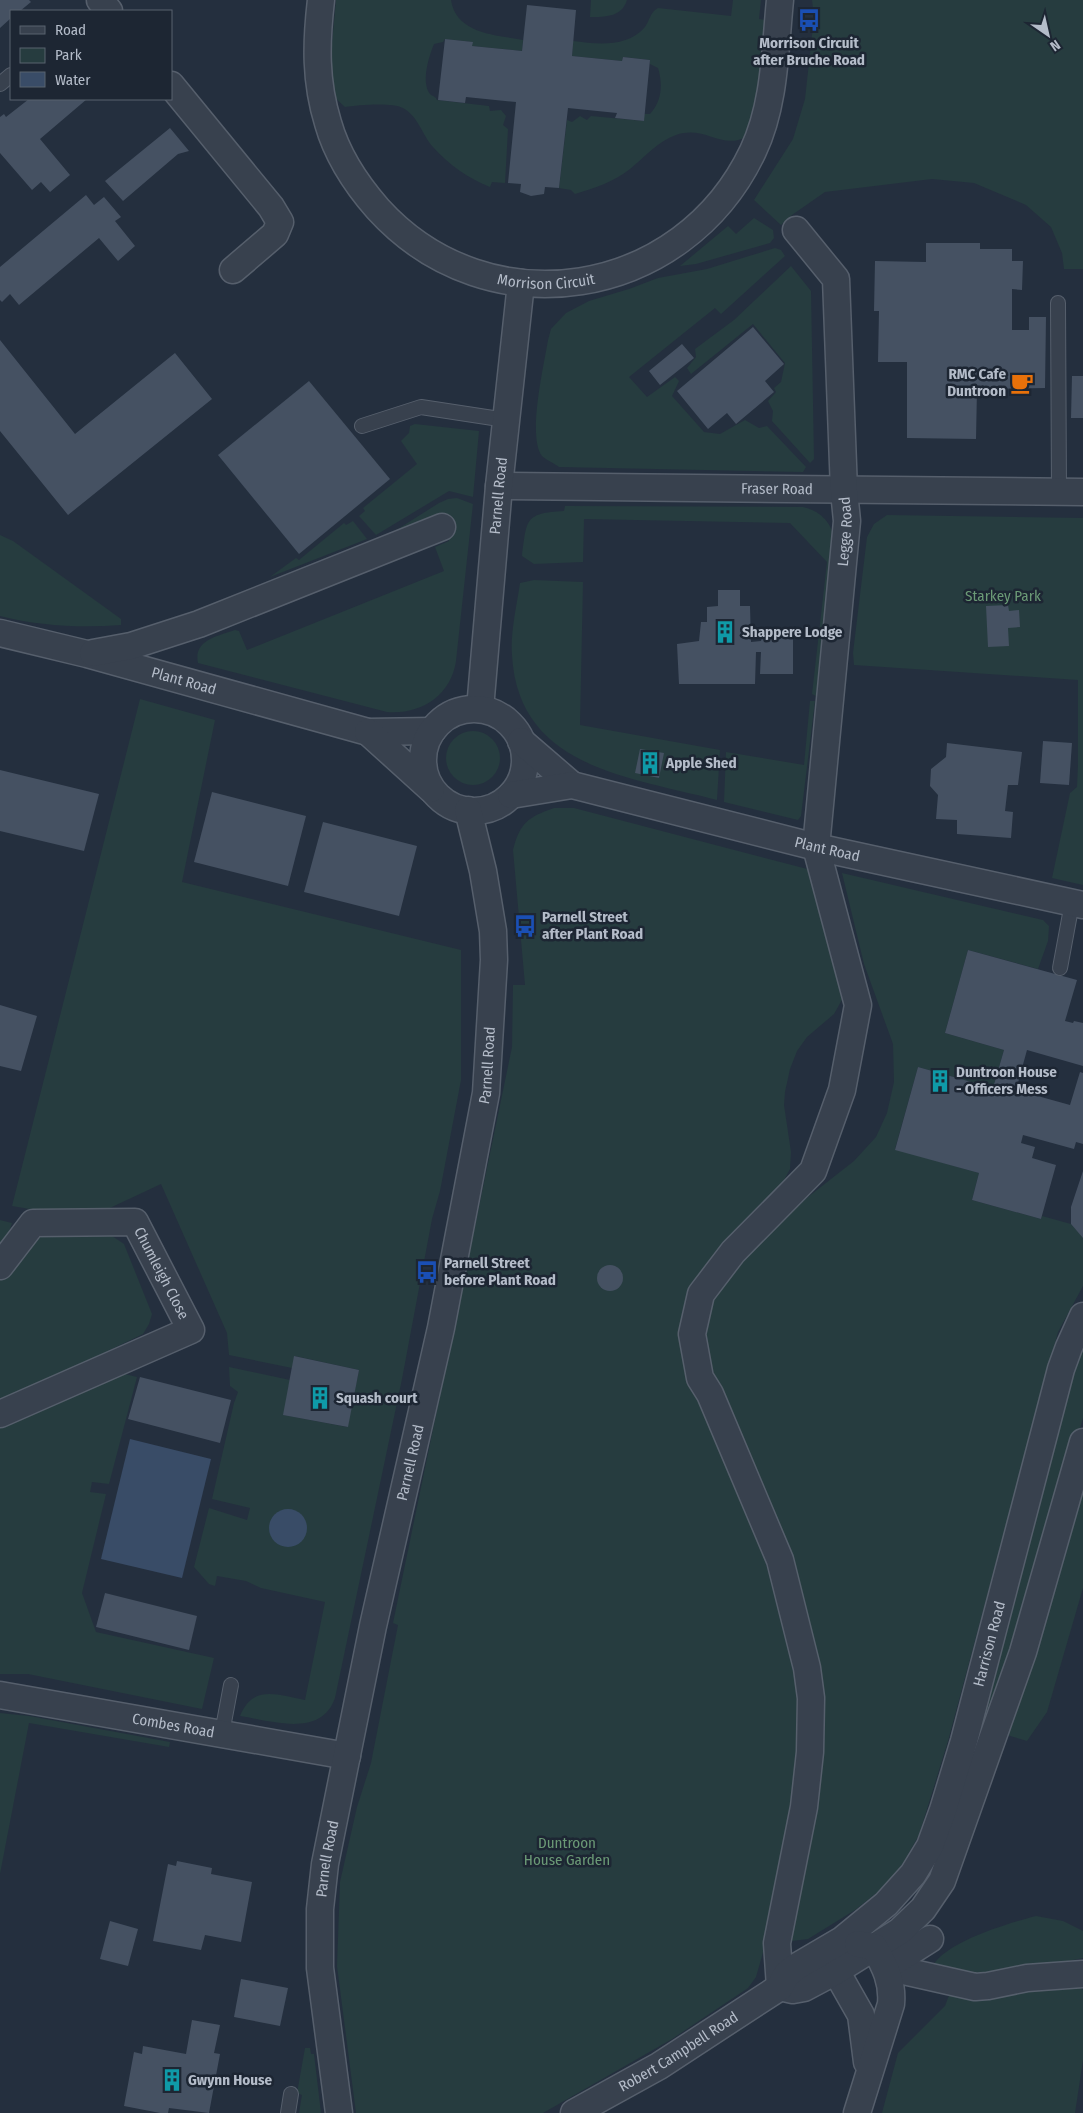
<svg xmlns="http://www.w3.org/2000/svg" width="1083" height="2113" font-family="'Fira Sans Condensed',sans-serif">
<rect width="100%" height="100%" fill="#242f3e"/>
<g fill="#263c3f">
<path d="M336,0H451C456,34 496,35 523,40L522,51L472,46V42L445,39L443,42L434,44C429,56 420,84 431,95C433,96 436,97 437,100L489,106L490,111L501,110L506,116L503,125L508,129L505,183L492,182L490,187C468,178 449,165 433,147C422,135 419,117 403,108C392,102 358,105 345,107L332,95L329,77Z"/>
<path d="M591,0H627C622,17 605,17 590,17Z"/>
<path d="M733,0H761L759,19L766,20L758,96L746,137C721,150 705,125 676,135C658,141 645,157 630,169C614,182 594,188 575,194L571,190L559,188L567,120L572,122L580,116L587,120L591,116L644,121V114H650C662,101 663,84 658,68L650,64V60L623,57L622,61L572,56L573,41C597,44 627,48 645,27C650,20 650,12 658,8L731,16Z"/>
<polygon points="812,0 1083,0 1083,269 1064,269 1062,253 1051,227 1026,205 974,183 932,179 825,192 792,215 781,225 754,200 793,139 805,99 814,17"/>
<polygon points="754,218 773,230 774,238 770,243 696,264 680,266 728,226 736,234"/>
<path d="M775,248L781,250L785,256L721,314L715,308L629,377L647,397L675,377L679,381L672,396L704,432L720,434L745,420L759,428L767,426L806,467L803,472L559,467C554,463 546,460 542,456C527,437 544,365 548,340L551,329L566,313L589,301L629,289L658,278L707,269Z"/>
<polygon points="791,266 811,291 814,459 810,463 772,421 773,411 768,401 776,392 774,388 781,382 785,363 753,324 691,374 687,368 696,357 695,349 734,320"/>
<polygon points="415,424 479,431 473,497 449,491 376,535 359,516 365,511 363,508 417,464 401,441 409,433 410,426"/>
<path d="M457,498L473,504L456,661C451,696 420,715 387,712L198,663C193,640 218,636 235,630L239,631L247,650L444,571L435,547L449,541L440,517L390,534L439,503L448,499Z"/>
<path d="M565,506L803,507C820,511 832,522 834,540L816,696L812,694L827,562L790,523L584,519L583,562L534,564L522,556C527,520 524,513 564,511Z"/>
<polygon points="887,515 1083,518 1083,885 1052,878 1070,793 1077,787 1078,765 1078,680 854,665 853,653 867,537 874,524"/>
<polygon points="353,521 367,539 270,577 296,558 299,560 344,523 346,525"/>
<path d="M0,535L13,541L121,619V625C81,628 39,626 0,616Z"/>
<path d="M534,580L583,582L580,725L720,750L717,800C630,777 518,768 512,655C510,634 517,604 520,583Z"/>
<path d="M140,699L215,720L182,882L461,950V1080L440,1191L432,1219L402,1379L335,1698C321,1738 272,1721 240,1716C253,1684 277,1695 305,1700L325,1602L261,1588L246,1581L217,1576L215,1586L209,1584L194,1567L209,1508L247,1520L250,1508L212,1499L234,1403L238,1392L230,1386L229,1367L290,1380L284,1415L347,1427L359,1370L295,1356L292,1368L229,1355L227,1333L161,1184L97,1214L71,1216L12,1206Z"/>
<polygon points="810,701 815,701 801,816 798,820 724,802 726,752 804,765"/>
<circle cx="473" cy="758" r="27"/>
<path d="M554,808H574L815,871L843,998L834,1014L807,1037L797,1051L790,1069L785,1092L784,1105L791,1152L790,1169L783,1182L765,1204L742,1224L715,1252L688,1293L683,1309L680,1339L743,1498L796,1651L802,1708L794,1792L776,1907L756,1977L748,1988L672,2039L543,2113H356L337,1966L340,1882L357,1807L371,1763L398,1625L393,1623L512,1047L513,985H525L513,850C520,823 528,817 554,808Z"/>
<polygon points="842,873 1043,920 1049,926 1048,941 1038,969 968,950 945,1033 1004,1050 993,1088 918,1067 895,1149 979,1173 972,1200 1041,1219 1042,1216 1071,1224 1083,1237 1083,1286 1058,1332 948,1741 919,1835 902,1865 879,1891 855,1910 808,1939 792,1941 789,1937 817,1771 773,1512 739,1428 716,1379 707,1355 705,1330 715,1295 754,1246 808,1197 854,1161 876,1137 887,1113 894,1082 893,1044 864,964"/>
<polygon points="0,1220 12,1223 8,1235 0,1247"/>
<polygon points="35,1232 112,1236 124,1244 152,1314 149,1324 143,1334 0,1403 0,1278"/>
<polygon points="1083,1341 1083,1418 1015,1657 987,1733 977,1729 1072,1372"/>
<polygon points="112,1371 137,1377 109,1484 92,1482 90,1492 106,1494 82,1593 96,1632 214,1658 202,1709 28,1674 0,1674 0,1425"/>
<polygon points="1083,1477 1083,1588 1047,1712 1027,1741 1007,1735"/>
<polygon points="0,1713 29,1716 170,1742 169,1747 29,1723 0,1874"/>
<path d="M1036,1916L1063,1921L1083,1931V1958L994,1977L930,1971C939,1943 1009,1923 1036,1916Z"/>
<polygon points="1076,1983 1083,1990 1083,2060 1075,2113 882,2113 898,2053 945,2006 951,1990"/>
<polygon points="305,2048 310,2048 311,2054 314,2054 321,2113 299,2113 302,2095 297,2093"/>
</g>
<g fill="#394c67">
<polygon points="130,1439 211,1459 182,1578 101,1559"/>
<circle cx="288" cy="1528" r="19"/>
</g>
<g fill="#455162">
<polygon points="0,0 29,0 31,2 20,11 11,11 11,18 0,28"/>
<polygon points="527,5 576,10 572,56 622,61 623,57 650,60 644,121 615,118 617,113 568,108 559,188 545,187 544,194 531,196 520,192 521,184 508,183 516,102 466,97 465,103 438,100 445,39 473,42 472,46 522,51"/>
<polygon points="29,99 87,99 40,139 70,175 50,192 41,182 32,190 0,153 0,117 4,114 6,117"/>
<polygon points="170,128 189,151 178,154 123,201 105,181"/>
<polygon points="86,195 94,205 104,197 121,217 115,221 135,246 118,261 99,238 19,305 10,294 2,302 0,300 0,267"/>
<polygon points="926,243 980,243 980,249 1012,249 1012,261 1023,261 1022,290 1012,289 1012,330 1029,330 1029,317 1046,317 1045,388 977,389 976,439 907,438 907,362 878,362 879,311 874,311 875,261 926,262"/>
<polygon points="753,327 784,364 765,381 774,392 736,424 727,413 708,429 677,391"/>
<polygon points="0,340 75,434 175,353 212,399 68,515 0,431"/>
<polygon points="682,344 694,358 660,385 649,371"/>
<polygon points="1072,376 1083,376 1083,418 1071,418"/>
<polygon points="309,381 390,479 299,554 218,455"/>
<polygon points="718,590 740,590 740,606 750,606 751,642 761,641 762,637 793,638 793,674 760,674 761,652 756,652 755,684 679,684 677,644 699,641 701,622 707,622 707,607 718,606"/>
<polygon points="1008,605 1009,611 1019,610 1020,627 1008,628 1009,646 988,647 986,606"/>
<polygon points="1043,741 1072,743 1069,785 1040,783"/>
<polygon points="947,743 1022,752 1018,785 1008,785 1005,811 1013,812 1011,838 957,834 957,820 936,819 938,795 930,786 931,769 946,757"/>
<polygon points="640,749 664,753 659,778 635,773"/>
<polygon points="0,770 99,794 84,851 0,831"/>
<polygon points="212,792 306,816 288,886 194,862"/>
<polygon points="323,822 417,846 399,916 304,892"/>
<polygon points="968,950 1077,980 1065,1021 1073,1023 1074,1021 1083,1023 1083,1066 1027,1050 1016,1090 1070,1105 1080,1072 1083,1073 1083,1144 1076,1142 1074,1149 1023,1135 1021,1143 1035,1147 1032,1158 1056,1165 1041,1219 972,1200 979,1173 895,1150 918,1067 993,1088 1004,1050 945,1033"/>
<polygon points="0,1005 37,1016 21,1071 0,1066"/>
<polygon points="1083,1171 1083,1238 1071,1224 1071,1207"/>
<circle cx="610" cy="1278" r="13"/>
<polygon points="294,1356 359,1370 348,1427 283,1415"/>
<polygon points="140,1377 231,1400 220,1443 128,1419"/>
<polygon points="105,1593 197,1616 189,1650 96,1627"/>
<polygon points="177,1861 212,1868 211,1874 252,1882 241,1942 205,1935 201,1950 153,1941 168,1864 176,1866"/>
<polygon points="110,1921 138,1929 128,1966 100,1959"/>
<polygon points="241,1979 288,1988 280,2026 234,2017"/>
<polygon points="192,2020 220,2025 214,2053 220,2054 209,2113 169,2108 168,2113 160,2113 124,2106 134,2052 142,2054 143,2046 186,2054"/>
</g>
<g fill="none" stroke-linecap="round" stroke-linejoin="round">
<defs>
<g id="service">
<polyline points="0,84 11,75"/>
<polyline points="1058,303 1059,492"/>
<polyline points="362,426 421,407 506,420"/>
<polyline points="1060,968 1072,903"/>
<polyline points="222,1733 231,1685"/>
<polyline points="288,2113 291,2094"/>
</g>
<g id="minor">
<polyline points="100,0 109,11"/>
<path id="s1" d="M321,0C316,43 315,81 328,123C337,155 356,184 378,209C489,331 683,299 753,151C775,105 775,50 780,0"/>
<polyline points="171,85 271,207 280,222 275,234 233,270"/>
<path id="s2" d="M499,486L1083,492"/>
<path id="s3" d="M0,633L87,654L368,732L432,731"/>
<polyline points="93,653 131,646 199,624 442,527"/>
<path id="s4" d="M480,709L499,486L521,283"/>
<circle cx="474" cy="760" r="51"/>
<polyline points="368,732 431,789"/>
<polyline points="521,741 572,785"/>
<path id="s5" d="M511,795L572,785L816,847L1083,905"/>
<path id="s6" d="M0,1266L33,1223L135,1222L191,1330L0,1414"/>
<path id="s7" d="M0,1695L347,1756"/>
<polyline points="886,1967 975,1987 988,1986 1027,1978 1083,1974"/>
<polyline points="886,1967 930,1939"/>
<polyline points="836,1971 861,2015 867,2062"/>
<path id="s8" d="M780,1987L777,1943L804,1807L810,1752L811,1698L807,1668L780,1560L710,1394L700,1378L692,1334L701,1294L733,1252L813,1171L842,1090L858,1005L816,847L847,521L844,491L836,279L796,230"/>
<polyline points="780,1987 793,1990 804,1988 836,1971 900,1931 923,1909 942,1881 1023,1652 1083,1442"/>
<path id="s9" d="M339,2113L320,1968V1909L325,1864L373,1626L441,1328L486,1093L494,960L493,931L483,871L468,810"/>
<path id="s10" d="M574,2113L659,2066L780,1987L786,1975L796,1967L842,1940L886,1904L913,1874L930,1846L943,1810L964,1741L1061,1369L1069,1347L1083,1316"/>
<path d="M857,2113L891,2004C893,1982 885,1966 874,1947L858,1944"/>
</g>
</defs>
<use href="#service" stroke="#565f6c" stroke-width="16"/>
<use href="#minor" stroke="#565f6c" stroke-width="29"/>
<use href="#service" stroke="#38414e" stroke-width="14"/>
<use href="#minor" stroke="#38414e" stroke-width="26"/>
</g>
<defs>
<symbol id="bus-bare" viewBox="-9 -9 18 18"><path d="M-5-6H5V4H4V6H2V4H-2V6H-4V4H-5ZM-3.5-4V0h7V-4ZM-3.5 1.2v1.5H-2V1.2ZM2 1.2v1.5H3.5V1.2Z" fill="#1a4fb4" stroke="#1d2633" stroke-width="2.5" paint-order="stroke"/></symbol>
<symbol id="cafe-bare" viewBox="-9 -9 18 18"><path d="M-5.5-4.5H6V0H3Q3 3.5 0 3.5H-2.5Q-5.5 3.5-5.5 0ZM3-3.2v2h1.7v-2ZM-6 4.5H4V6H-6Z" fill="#e8710a" stroke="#1d2633" stroke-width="2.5" paint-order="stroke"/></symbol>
<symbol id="building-bare" viewBox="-9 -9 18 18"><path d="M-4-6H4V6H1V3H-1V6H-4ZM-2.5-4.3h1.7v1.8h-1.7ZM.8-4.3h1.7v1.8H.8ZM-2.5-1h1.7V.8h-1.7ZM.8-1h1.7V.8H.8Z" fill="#0f9aa8" stroke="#1d2633" stroke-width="2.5" paint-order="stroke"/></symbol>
</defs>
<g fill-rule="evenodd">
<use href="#bus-bare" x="793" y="4" width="32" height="32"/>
<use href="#cafe-bare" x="1006" y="367" width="32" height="32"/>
<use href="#building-bare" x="709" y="616" width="32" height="32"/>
<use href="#building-bare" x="634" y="747" width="32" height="32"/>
<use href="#bus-bare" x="509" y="910" width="32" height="32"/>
<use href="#building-bare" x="924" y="1065" width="32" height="32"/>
<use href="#bus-bare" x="411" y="1256" width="32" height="32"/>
<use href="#building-bare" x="304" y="1382" width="32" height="32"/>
<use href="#building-bare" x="156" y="2064" width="32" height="32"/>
</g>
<g text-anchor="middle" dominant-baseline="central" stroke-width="5" stroke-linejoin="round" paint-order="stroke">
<g font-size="15" font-weight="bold" fill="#b4bcc9" stroke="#1d2633" text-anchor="start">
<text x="809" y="43" text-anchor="middle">Morrison Circuit<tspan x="809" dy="17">after Bruche Road</tspan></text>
<text x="1006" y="374" text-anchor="end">RMC Cafe<tspan x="1006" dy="17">Duntroon</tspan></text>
<text x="742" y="632">Shappere Lodge</text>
<text x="666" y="763">Apple Shed</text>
<text x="542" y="917">Parnell Street<tspan x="542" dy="17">after Plant Road</tspan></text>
<text x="956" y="1072">Duntroon House<tspan x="956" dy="17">- Officers Mess</tspan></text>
<text x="444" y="1263">Parnell Street<tspan x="444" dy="17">before Plant Road</tspan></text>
<text x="336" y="1398">Squash court</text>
<text x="188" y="2080">Gwynn House</text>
</g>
<g font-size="15" fill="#b4bcc9" stroke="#1d2633">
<text stroke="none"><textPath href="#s1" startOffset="414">Morrison Circuit</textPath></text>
<text stroke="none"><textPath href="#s2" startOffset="278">Fraser Road</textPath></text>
<text stroke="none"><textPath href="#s4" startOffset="214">Parnell Road</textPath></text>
<text stroke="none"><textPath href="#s8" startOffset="1538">Legge Road</textPath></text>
<text stroke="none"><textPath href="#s3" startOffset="190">Plant Road</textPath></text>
<text stroke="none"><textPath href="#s5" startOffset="325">Plant Road</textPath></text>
<text stroke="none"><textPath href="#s9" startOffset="1066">Parnell Road</textPath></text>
<text stroke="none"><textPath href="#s6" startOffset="214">Chumleigh Close</textPath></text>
<text stroke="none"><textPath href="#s9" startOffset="661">Parnell Road</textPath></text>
<text stroke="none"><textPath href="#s10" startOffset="662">Harrison Road</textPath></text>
<text stroke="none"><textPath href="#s7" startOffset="176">Combes Road</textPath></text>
<text stroke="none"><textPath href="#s9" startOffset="256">Parnell Road</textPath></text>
<text stroke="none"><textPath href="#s10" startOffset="121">Robert Campbell Road</textPath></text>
</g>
<g font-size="15" fill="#6b9a76" stroke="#1d2633">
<text x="1003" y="596">Starkey Park</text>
<text x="567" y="1843">Duntroon<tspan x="567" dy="17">House Garden</tspan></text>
</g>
</g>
<rect x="10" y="10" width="162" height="90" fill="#1d2633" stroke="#59626f"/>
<rect x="20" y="26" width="25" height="8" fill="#38414e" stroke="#59626f"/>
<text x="55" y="35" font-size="15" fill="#b4bcc9">Road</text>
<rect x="20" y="48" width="25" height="15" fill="#263c3f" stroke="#59626f"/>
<text x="55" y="60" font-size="15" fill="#b4bcc9">Park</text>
<rect x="20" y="72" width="25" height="15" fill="#394c67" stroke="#59626f"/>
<text x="55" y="85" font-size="15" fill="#b4bcc9">Water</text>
<g transform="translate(1048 35) rotate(146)" stroke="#1d2633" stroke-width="4" paint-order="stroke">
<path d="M0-4L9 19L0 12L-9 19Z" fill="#b4bcc9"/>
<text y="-8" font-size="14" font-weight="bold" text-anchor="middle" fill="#b4bcc9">N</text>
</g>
</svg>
